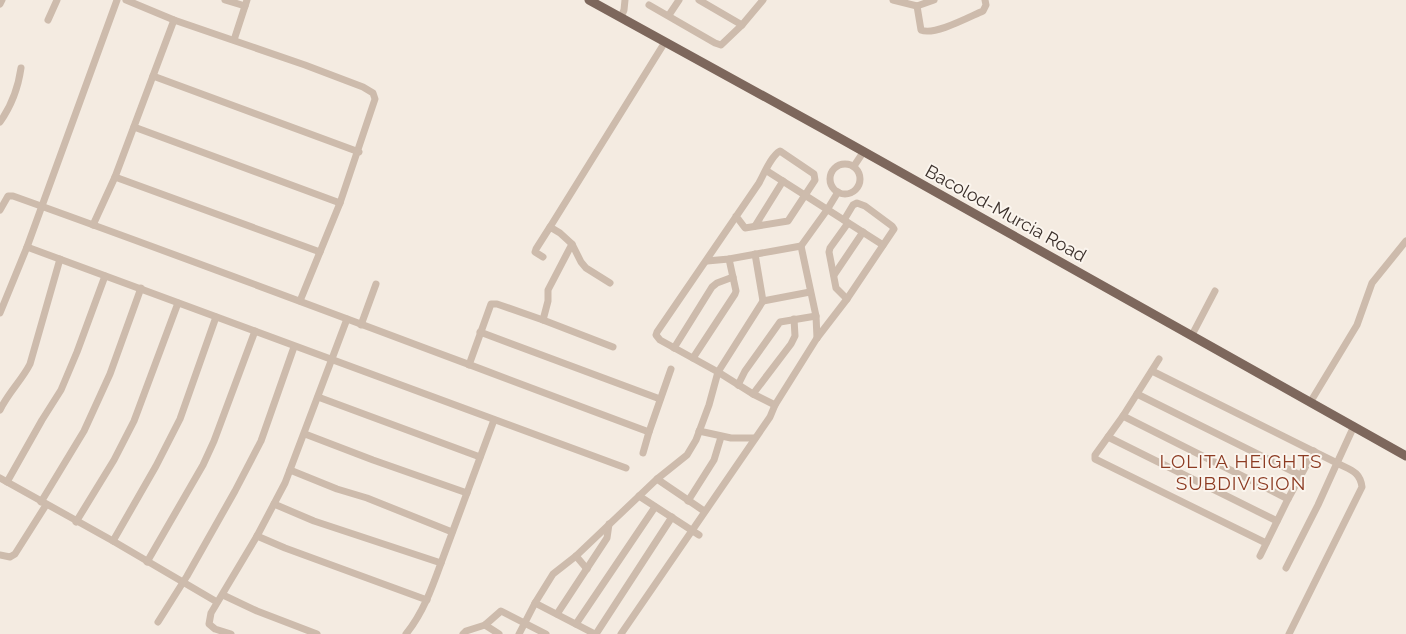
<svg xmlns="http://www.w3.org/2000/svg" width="1406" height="634" font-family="Raleway,sans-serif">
<rect width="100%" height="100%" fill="#f4ebe1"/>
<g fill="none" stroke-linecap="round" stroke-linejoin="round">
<g stroke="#cdbbac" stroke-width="7">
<polyline points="126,0 174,20 305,65 363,87 373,93 375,99 340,203 300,301"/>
<polyline points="225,0 245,6"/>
<polyline points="699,0 742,25"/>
<polyline points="893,0 917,6 934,0"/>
<polyline points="0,4 2,0"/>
<polyline points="649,5 715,43 721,45 742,25 763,0"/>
<path d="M917,6L921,30C934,36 969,17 983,11L986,5L985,0"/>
<polyline points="669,15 679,0"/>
<polyline points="621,17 624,10 625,0"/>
<polyline points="48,20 57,0"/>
<polyline points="234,40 247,0"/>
<polyline points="153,76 359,152"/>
<path d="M0,122C12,105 18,89 21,68"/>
<polyline points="134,127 340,203"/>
<circle cx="845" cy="179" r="15"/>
<polyline points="854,166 864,151"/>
<polyline points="767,171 883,245"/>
<polyline points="115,177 320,252"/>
<path d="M0,210L8,196H13C226,272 437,353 649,432L671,369"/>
<path d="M736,216L745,228L788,221L815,180L814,174L780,151C771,156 764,174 759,183C725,233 691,283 657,332L656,335L660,340L718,372L753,394L775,405"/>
<polyline points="93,225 115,177 174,20"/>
<polyline points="755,226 783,181"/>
<polyline points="550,227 665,42"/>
<polyline points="801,246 816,316 817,338"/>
<path d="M27,247C226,321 426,394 626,468"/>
<polyline points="543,257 535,252 536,249 550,227 560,233 572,244 581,262 586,268 610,283"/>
<polyline points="707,261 729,259 801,246 827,210 838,192"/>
<polyline points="834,275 863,232"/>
<polyline points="847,299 836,288 829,252 830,248 848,223"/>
<polyline points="763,301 810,292"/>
<polyline points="0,313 27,247 117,0"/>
<polyline points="543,320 613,347"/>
<polyline points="361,325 376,284"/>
<polyline points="480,332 660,399"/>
<polyline points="1192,335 1215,291"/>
<polyline points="674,348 712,287 717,283 733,277"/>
<polyline points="693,358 735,294 736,291 729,259"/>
<polyline points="1159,359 1123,416 1095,455 1095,459 1266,543"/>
<polyline points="469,365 491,304 497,304 543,320 548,301 548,290 572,244"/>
<polyline points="1152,371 1337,463 1318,505 1286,568"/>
<polyline points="738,385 745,371 780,322 816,316"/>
<polyline points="753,394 791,344 795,336 794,319"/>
<polyline points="1137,394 1300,475"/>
<polyline points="318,397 480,457"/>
<polyline points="1311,401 1357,325 1372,283 1406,241"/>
<path d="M0,410C8,393 22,380 30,364L60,259"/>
<polyline points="1123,416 1288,499"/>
<polyline points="699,431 731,438 755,438"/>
<polyline points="305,434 373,460 467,493"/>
<polyline points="1108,437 1277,521"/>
<polyline points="643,453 649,432"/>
<polyline points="290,470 337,489 367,498 452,532"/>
<polyline points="0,478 113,541 217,602"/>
<polyline points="657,479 704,511"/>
<polyline points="7,482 42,420 61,390 77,352 105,276"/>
<polyline points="639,496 699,535"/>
<polyline points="688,501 714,460 721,437"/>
<polyline points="41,502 84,431 110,374 141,288"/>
<path d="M274,504L314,521L441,563C432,588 423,613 406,634"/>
<polyline points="76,522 114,460 134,421 178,303"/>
<polyline points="257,536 285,483 347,319"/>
<polyline points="113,541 156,466 180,419 216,317"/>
<polyline points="0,555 10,557 15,554 46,505"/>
<polyline points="576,556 587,569"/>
<polyline points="1260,556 1288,499 1314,451"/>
<polyline points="147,562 203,465 214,441 255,331"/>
<polyline points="441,563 494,420"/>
<polyline points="223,595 257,611 317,634"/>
<polyline points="535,603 595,634"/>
<polyline points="557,614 607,538 609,524"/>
<polyline points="158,622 187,576 235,491 261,441 294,347"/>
<polyline points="576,624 655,507"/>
<polyline points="485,625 499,634"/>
<polyline points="231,634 215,629 209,624 211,613 257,536 285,548 427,600"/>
<polyline points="463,634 466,631 485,625 501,611 546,634"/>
<polyline points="519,634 535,603 553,574 576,556 657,479 687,455 696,440 709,405 718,372 763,301 755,254"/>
<polyline points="596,634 672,517"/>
<polyline points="621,634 770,417 775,405 817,338 847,299 894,229 892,226 865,206 857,203 853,205 844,220"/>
<path d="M1289,634L1362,487C1360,471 1350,470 1337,463L1354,426"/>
</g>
<polyline stroke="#7d675c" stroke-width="9" points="589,0 827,131 1406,456"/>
</g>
<g text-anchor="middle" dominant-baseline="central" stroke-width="4" stroke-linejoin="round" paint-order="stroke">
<g font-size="18" fill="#3b302b" stroke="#fbf5ee">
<text transform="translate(1006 213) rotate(29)">Bacolod-Murcia Road</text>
</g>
<g font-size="19" letter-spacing="1" fill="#8c3b22" stroke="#fbf5ee">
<text x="1241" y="461">LOLITA HEIGHTS<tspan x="1241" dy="22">SUBDIVISION</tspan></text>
</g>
</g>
</svg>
